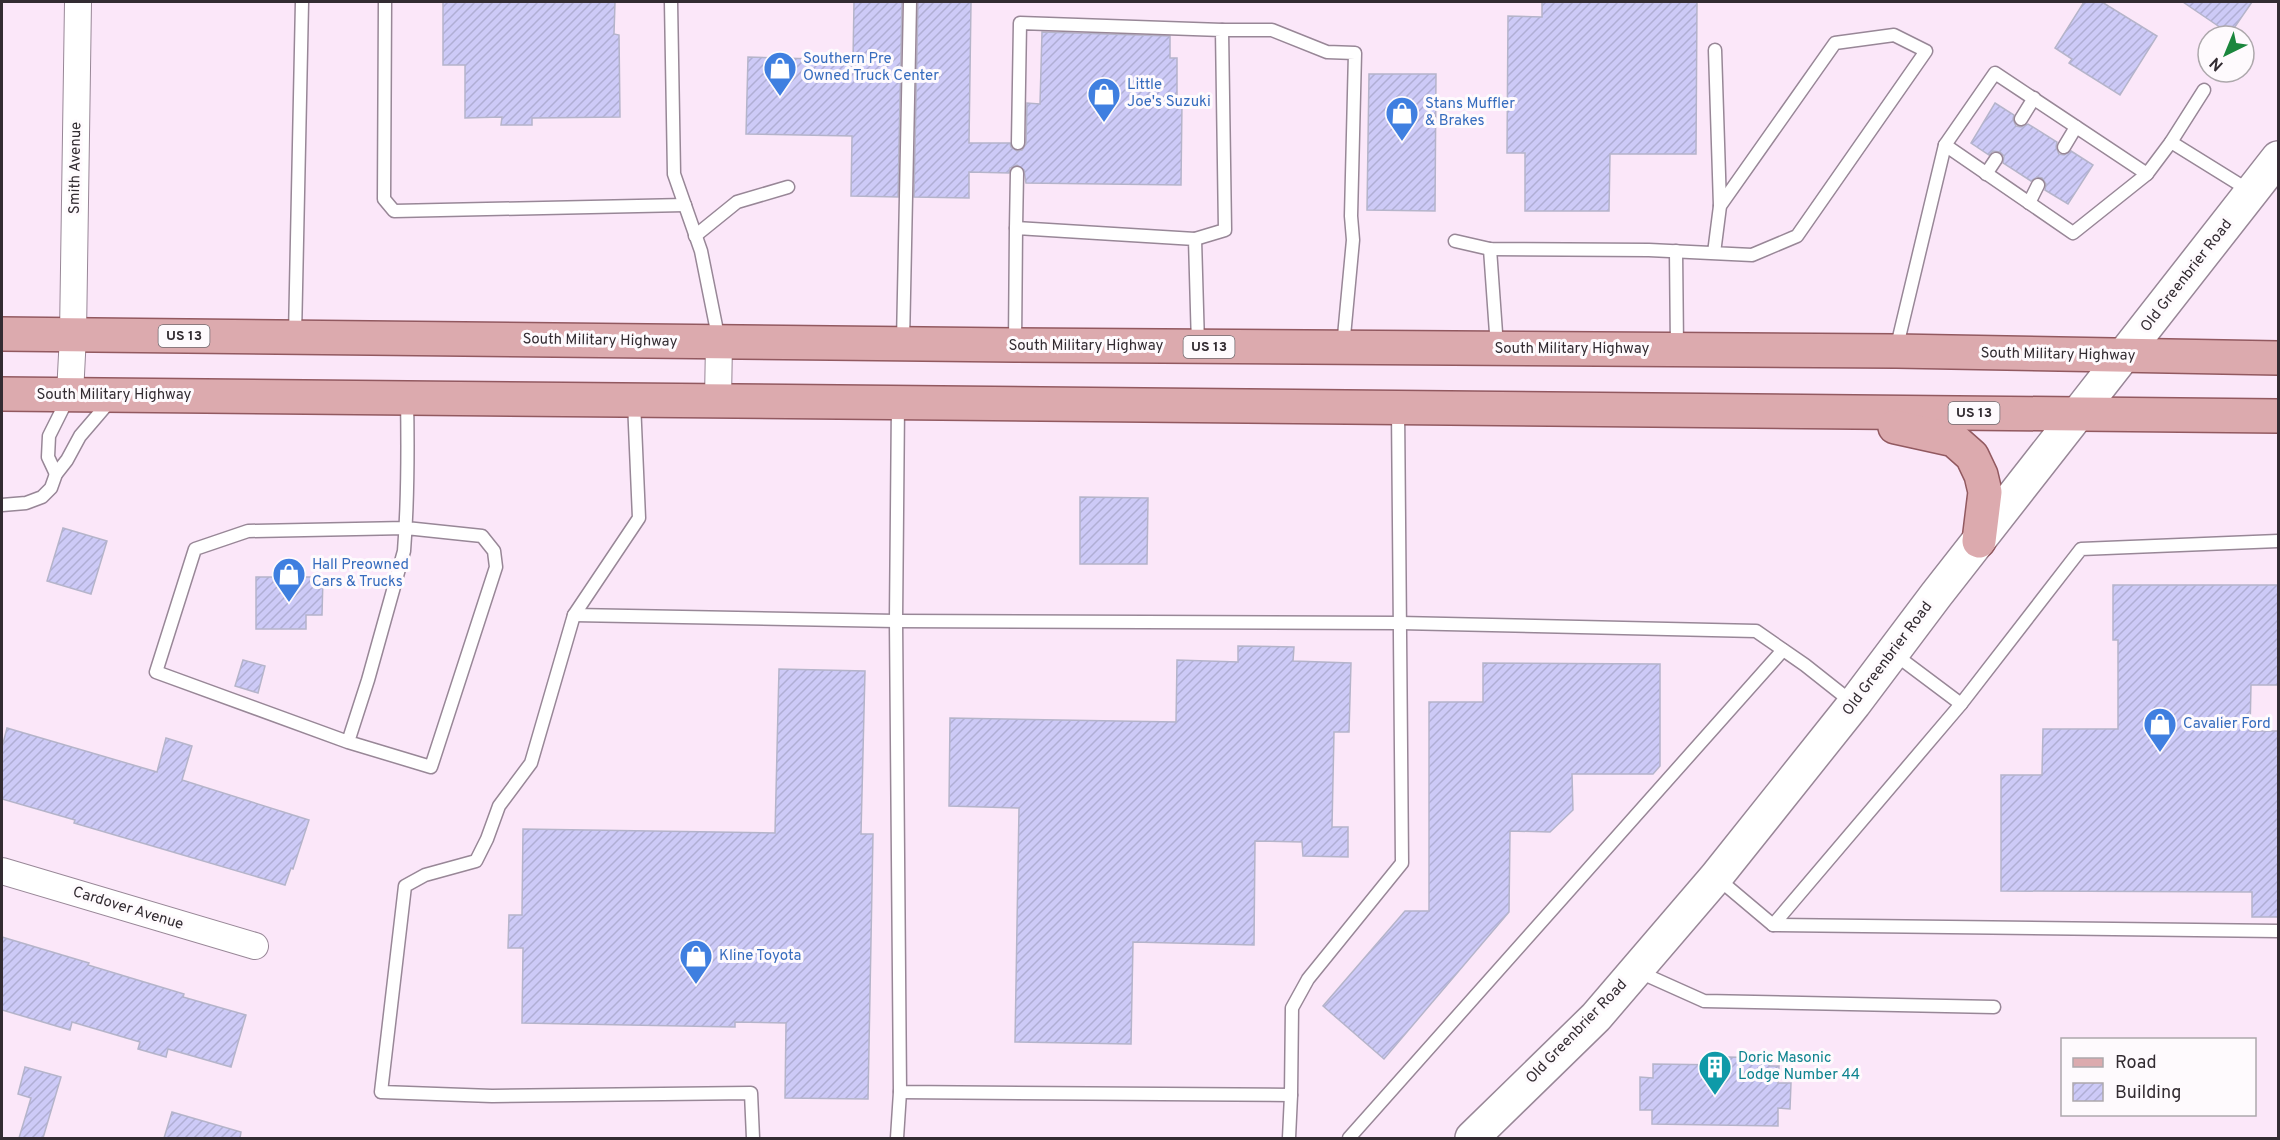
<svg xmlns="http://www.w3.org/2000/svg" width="2280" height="1140" font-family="Overpass,sans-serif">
<defs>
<pattern id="building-hatch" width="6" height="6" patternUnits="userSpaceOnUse" patternTransform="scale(1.5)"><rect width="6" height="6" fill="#cdcaf7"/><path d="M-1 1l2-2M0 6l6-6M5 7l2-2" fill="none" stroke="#b0aed4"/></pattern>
</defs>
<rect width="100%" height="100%" fill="#fbe7f9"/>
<g fill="url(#building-hatch)" stroke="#b5b4ca" stroke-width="1.5">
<polygon points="443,2 615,2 614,34 619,35 620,117 532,118 532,125 501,125 502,117 465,118 465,65 443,65"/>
<polygon points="854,2 902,2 898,197 851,196 852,136 746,134 748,57 853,60"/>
<polygon points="918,2 971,2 969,143 1010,143 1011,147 1017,151 1022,150 1026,144 1027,103 1040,104 1042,32 1170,36 1170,58 1177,58 1177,103 1182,103 1181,185 1026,183 1024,170 1017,165 1010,168 1009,173 969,172 969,198 914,197"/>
<polygon points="1542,2 1697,2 1696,154 1610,154 1609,211 1525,211 1525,153 1507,153 1508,16 1542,17"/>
<polygon points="2084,2 2102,2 2157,36 2120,95 2069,63 2072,59 2055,48"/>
<polygon points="2183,2 2252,2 2230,34"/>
<polygon points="1369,74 1436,74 1435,211 1367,210"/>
<polygon points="1995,103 2014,115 2013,119 2016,126 2021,127 2028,124 2057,142 2056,147 2059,154 2064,155 2071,151 2093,165 2068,204 2045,190 2046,184 2042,178 2037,177 2031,181 2003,163 2004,156 2000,152 1993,151 1989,155 1971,143"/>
<polygon points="1080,497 1148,498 1147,564 1080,564"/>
<polygon points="63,528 107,541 91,594 47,581"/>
<polygon points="256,577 323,577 322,615 306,615 306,629 256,629"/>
<polygon points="2113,585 2278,585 2278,685 2251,685 2250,731 2278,731 2278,917 2252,917 2252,892 2001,891 2001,775 2042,775 2043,729 2118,729 2118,640 2113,640"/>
<polygon points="1238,646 1294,647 1293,661 1351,663 1349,732 1334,732 1332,827 1348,827 1348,857 1303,856 1302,842 1255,841 1254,945 1133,942 1131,1044 1015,1042 1019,808 949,806 950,718 1176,722 1177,660 1238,662"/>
<polygon points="243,660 265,666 258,693 235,686"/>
<polygon points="1483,663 1660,664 1660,766 1653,774 1572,774 1573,810 1550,832 1510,831 1509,912 1384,1059 1323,1006 1405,911 1429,911 1429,702 1483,702"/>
<polygon points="779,669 865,671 861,834 873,834 868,1099 785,1098 786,1023 735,1022 735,1027 522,1023 523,948 508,948 509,915 522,915 523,829 775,833"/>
<polygon points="7,728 157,772 166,738 192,746 182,780 309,820 293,869 291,868 285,885 74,823 75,820 2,799 2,747"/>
<polygon points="2,937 89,963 88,965 184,994 183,997 246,1015 231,1067 168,1049 166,1057 138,1049 140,1042 72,1022 70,1030 2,1010"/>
<polygon points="1727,1057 1770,1058 1769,1066 1779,1066 1778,1083 1791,1083 1790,1109 1778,1108 1778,1126 1652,1124 1652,1110 1640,1110 1640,1077 1653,1078 1653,1064 1727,1065"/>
<polygon points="25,1067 61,1077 43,1138 19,1138 31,1098 18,1094"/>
<polygon points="172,1112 241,1132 240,1138 164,1138"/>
</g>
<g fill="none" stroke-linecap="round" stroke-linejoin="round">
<defs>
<g id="lane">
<polyline points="385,2 384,199 394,211 685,205"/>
<polyline points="671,2 674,174 701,251 719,341"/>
<polyline points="1222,30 1272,30 1327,52 1355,53 1351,216 1353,240 1343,347"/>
<polyline points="1715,50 1720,206"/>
<polyline points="2021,119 2034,98"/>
<polyline points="2171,142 2204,90"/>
<polyline points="1018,143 1020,23 1222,30 1225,230 1195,239"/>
<polyline points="1945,145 2073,233 2147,174"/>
<polyline points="2064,147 2076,127"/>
<polyline points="1986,174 1996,159"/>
<polyline points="2029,203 2038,185"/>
<polyline points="1016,228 1017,173"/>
<polyline points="695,236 737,202 788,187"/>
<polyline points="1455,241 1490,249 1649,250 1752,255 1797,236 1926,51 1894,35 1835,43 1720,206 1714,253"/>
<polyline points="1490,249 1497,347"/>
<polyline points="1676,251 1677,348"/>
<polyline points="295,336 302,2"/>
<polyline points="903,342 910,2"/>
<polyline points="1015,345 1016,228 1195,239 1198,345"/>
<polyline points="1896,350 1945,145 1995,73 2147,174 2171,142 2250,191"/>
<polyline points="634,402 639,518 574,615 531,763 499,806 487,839 476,861 425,875 405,886 381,1092 492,1096 751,1093 753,1138"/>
<polyline points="898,403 896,621 900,1092 1291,1095 1292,1008 1308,979 1402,863 1398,408"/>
<polyline points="56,474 48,457 49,436 68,398"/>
<polyline points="2,505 26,503 42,497 51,488 56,474 67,460 80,436 110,401"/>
<polyline points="574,615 896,621 1400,623 1756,631 1805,665 1853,703"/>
<polyline points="1893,653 1961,704 2081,549 2278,541"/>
<path d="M348,742L431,767L496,567L494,551L482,536L406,528L248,531L195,549L156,672L348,742L368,680L404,551C408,500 408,449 407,398"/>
<polyline points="1716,877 1773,925 1961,704"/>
<polyline points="1773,925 2278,931"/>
<polyline points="1637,971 1704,1001 1994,1007"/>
<polyline points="897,1138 900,1092"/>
<polyline points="1289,1138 1291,1095"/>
<polyline points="1349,1138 1783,650"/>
</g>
<g id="street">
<polyline points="70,394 73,335 78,2"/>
<polyline points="718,400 719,342"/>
<polyline points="2,871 255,946"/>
</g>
<polyline id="secondary" points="1472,1138 1596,1017 1716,877 1854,704 1936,595 2278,158"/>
<g id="primary">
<polyline points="2,334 1015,345 1896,351 2278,358"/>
<polyline points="2,394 2278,416"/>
<polyline points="1895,427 1954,440 1972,456 1981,475 1985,492 1979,541"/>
</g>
</defs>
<use href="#lane" stroke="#988797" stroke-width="15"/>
<use href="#street" stroke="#988797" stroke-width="28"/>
<use href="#secondary" stroke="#988797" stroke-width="36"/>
<use href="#primary" stroke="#925960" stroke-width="36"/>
<use href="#lane" stroke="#fff" stroke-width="12"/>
<use href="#street" stroke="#fff" stroke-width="26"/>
<use href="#secondary" stroke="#fff" stroke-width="33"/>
<use href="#primary" stroke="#dcaaae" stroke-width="33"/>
</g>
<defs>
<symbol id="shop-pin" viewBox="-11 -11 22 30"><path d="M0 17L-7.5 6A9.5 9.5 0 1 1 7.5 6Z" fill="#3f7fe0" stroke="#fefafd"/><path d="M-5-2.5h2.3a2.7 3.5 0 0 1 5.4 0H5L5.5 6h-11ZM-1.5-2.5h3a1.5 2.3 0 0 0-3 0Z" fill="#fff"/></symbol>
<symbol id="building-pin" viewBox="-11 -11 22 30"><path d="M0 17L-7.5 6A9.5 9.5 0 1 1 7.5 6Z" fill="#0f9aa8" stroke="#fefafd"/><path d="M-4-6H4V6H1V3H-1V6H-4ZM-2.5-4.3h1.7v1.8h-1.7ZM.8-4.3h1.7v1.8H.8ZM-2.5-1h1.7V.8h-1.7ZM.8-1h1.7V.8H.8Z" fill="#fff"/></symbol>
</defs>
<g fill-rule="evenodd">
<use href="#shop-pin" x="761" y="49" width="38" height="52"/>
<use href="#shop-pin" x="1085" y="75" width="38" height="52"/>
<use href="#shop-pin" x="1383" y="94" width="38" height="52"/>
<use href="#shop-pin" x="270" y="555" width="38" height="52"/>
<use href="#shop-pin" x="2141" y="705" width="38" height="52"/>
<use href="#shop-pin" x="677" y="937" width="38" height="52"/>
<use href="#building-pin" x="1696" y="1048" width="38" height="52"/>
</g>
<g text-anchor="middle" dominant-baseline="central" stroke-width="6" stroke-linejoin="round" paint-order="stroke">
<g fill="#fefafd" stroke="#706a6f" stroke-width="1.5">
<rect x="158.5" y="325" width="51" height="22" rx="4.5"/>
<rect x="1183.5" y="336" width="51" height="22" rx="4.5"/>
<rect x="1948.5" y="402" width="51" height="22" rx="4.5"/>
</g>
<g font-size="14" font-weight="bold" fill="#332c32">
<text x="184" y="336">US 13</text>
<text x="1209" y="347">US 13</text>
<text x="1974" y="413">US 13</text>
</g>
<g font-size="15" fill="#366cbe" stroke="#fefafd" text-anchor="start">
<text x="803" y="59">Southern Pre<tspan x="803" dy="17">Owned Truck Center</tspan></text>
<text x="1127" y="85">Little<tspan x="1127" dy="17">Joe's Suzuki</tspan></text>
<text x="1425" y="104">Stans Muffler<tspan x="1425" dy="17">&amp; Brakes</tspan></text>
<text x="312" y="565">Hall Preowned<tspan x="312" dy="17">Cars &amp; Trucks</tspan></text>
<text x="2183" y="724">Cavalier Ford</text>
<text x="719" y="956">Kline Toyota</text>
</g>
<g font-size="15" fill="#332c32" stroke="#fefafd">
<text transform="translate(76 168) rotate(-89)">Smith Avenue</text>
<text transform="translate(2187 276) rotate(-52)">Old Greenbrier Road</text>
<text transform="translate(600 341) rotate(1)">South Military Highway</text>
<text x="1086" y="346">South Military Highway</text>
<text x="1572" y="349">South Military Highway</text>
<text transform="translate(2058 355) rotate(1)">South Military Highway</text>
<text x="114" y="395">South Military Highway</text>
<text transform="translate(1888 659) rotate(-53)">Old Greenbrier Road</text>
<text transform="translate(128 909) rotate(17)">Cardover Avenue</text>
<text transform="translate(1577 1032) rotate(-46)">Old Greenbrier Road</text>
</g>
<g font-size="15" fill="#0d838f" stroke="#fefafd" text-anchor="start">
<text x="1738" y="1058">Doric Masonic<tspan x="1738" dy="17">Lodge Number 44</tspan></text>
</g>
</g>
<rect width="2280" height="1140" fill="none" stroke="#332c32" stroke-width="6"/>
<rect x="2061" y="1038" width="195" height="78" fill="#fefafd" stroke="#ada8ac" stroke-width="1.5"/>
<rect x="2073" y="1058" width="30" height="9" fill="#dcaaae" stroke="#ada8ac" stroke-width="1.5"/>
<text x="2115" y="1068" font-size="18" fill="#332c32">Road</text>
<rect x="2073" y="1083" width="30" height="18" fill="url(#building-hatch)" stroke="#ada8ac" stroke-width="1.5"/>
<text x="2115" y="1098" font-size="18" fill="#332c32">Building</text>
<g transform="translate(2226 54) rotate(223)"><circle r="28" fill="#fefafd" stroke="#ada8ac" stroke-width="1.5"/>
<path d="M0-4.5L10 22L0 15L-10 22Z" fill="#1b863d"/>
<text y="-9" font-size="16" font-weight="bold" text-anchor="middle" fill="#332c32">N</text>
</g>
</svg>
